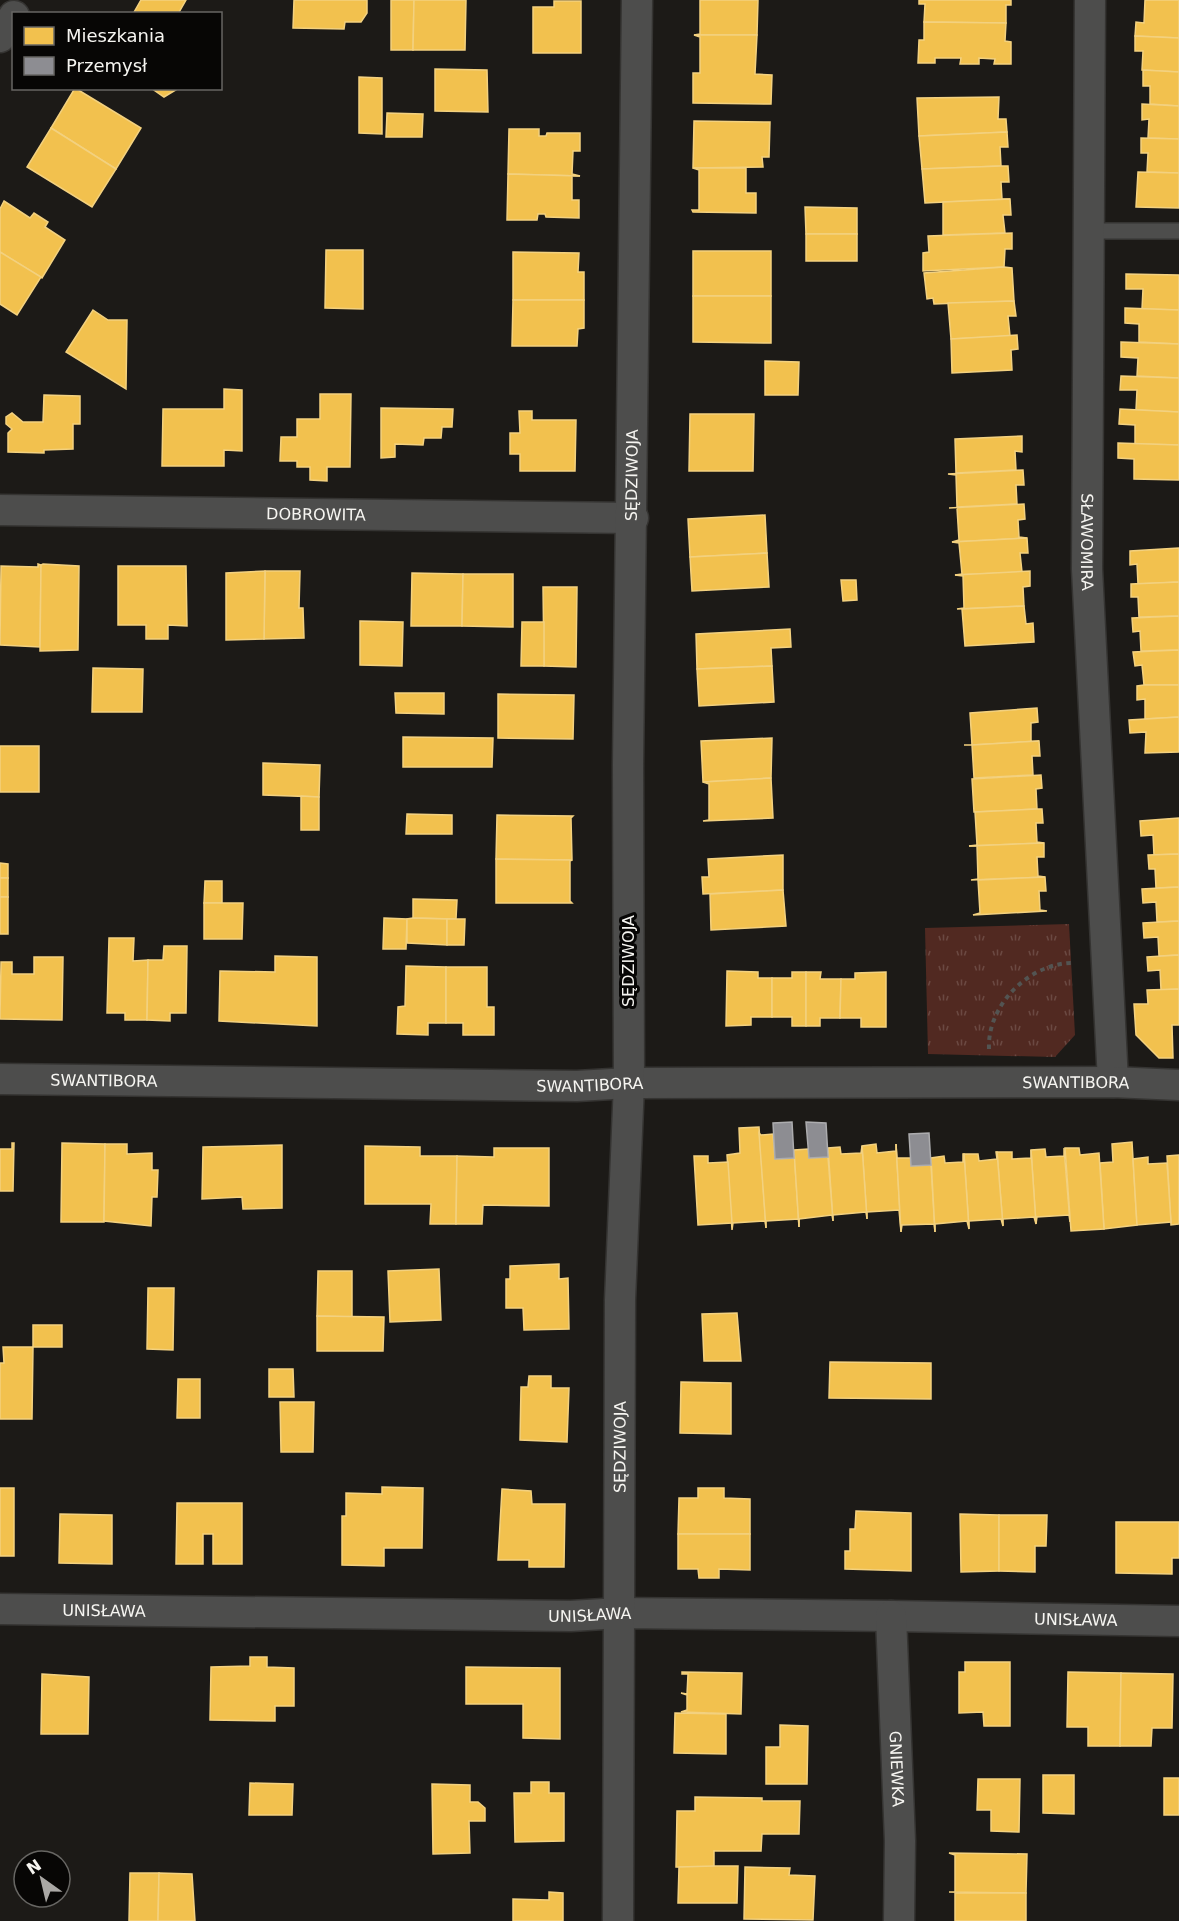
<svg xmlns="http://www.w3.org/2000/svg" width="1179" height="1921" font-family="'DejaVu Sans',sans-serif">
<defs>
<pattern id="grass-tufts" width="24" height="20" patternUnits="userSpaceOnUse" patternTransform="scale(1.5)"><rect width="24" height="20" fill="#512921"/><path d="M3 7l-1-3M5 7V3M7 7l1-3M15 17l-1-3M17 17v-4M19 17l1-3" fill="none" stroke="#6b4942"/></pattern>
</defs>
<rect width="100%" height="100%" fill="#1c1a17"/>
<polygon fill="url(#grass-tufts)" points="1069,924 1075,1035 1055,1057 928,1054 925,928"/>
<g fill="#f2c14e" stroke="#f3d17f" stroke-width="1.5">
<polygon points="141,0 186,0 178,14 133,14"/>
<polygon points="294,0 367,0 367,13 361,22 345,22 344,29 293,28"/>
<polygon points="391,0 414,0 413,50 391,50"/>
<polygon points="414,0 466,0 465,50 413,50"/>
<polygon points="700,0 758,0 757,35 694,35 700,34"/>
<polygon points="919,0 1011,0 1011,5 1006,5 1006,23 924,22 925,4 919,4"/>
<polygon points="1145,0 1179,0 1179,38 1135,36 1136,22 1144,23"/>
<polygon points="554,1 581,1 581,53 533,53 533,7 554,7"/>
<polygon points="924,22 1006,23 1005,41 1011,42 1011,64 994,64 995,59 979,58 979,64 960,64 961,58 935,58 935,63 918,63 919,40 924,40"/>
<polygon points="694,35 757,35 755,74 772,75 771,104 693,103 693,73 700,73 700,37"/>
<polygon points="1135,36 1179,38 1179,72 1142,70 1143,51 1135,51"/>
<polygon points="435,69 487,70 488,112 435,111"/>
<polygon points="1143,70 1179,72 1179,106 1150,104 1150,86 1143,86"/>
<polygon points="359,77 382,78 382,134 359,133"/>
<polygon points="75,88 141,128 116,169 51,128"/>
<polygon points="151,88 179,88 164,97"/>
<polygon points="999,97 998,119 1006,119 1007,132 919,136 917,98"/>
<polygon points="1142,104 1179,106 1179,139 1148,138 1149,119 1142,120"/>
<polygon points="387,113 423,114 422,137 386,137"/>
<polygon points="694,121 770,122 769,157 762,157 763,167 693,168"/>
<polygon points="51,128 116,169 92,207 27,167"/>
<polygon points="509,129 539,129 539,136 546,136 547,133 580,133 580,151 573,151 572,174 580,176 508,174"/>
<polygon points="1007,132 1008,147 1000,147 1001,166 922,169 919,136"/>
<polygon points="1141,138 1179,139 1179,173 1147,172 1148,153 1141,153"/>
<polygon points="1001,166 1008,166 1009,182 1001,182 1002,199 1010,199 925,203 922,169"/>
<polygon points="693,168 746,168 746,193 756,193 756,213 693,212 692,210 699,210 699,170"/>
<polygon points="1138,172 1179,173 1179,208 1136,207"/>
<polygon points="508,174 580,176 572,176 572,200 579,200 579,218 546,217 545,214 538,214 537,220 507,220"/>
<polygon points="1010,199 1011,215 1003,215 1005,233 943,235 943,202"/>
<polygon points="4,201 30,218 34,213 48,222 45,227 65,240 42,278 0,252 0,209"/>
<polygon points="805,207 857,208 857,234 806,234"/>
<polygon points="1012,233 1012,249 1005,249 1004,267 923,271 923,253 929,252 928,236"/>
<rect x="806" y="234" width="51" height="27"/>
<polygon points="326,250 363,250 363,309 325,308"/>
<rect x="693" y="251" width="78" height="45"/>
<polygon points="0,252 41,277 17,315 0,304"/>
<polygon points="513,252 579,253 578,272 584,272 584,300 513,300"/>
<polygon points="1004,267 1012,268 1014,301 934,304 933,298 927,299 924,273"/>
<polygon points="1126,274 1179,275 1179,310 1142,309 1143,289 1126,289"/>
<polygon points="693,296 771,296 771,343 693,342"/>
<polygon points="513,300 584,300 584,328 578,329 577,346 512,346"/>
<polygon points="1014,301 1016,316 1008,316 1010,336 951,339 948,303"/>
<polygon points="1125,308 1179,310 1179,344 1139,342 1139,324 1125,323"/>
<polygon points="93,310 108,320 127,320 126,389 66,352"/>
<polygon points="1017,335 1018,349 1011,350 1012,370 952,373 951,339"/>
<polygon points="1121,342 1179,344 1179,378 1137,376 1138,358 1121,357"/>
<polygon points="765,361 799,362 798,395 765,395"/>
<polygon points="1121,376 1179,378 1179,412 1136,410 1137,390 1120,390"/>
<polygon points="224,389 242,390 242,451 224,450 224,466 162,466 163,409 224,409"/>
<polygon points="320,394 351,394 350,467 327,467 327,481 310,480 310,467 297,467 297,461 280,461 281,437 297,437 297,419 320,419"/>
<polygon points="44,395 80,396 80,424 73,424 73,449 44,450 44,453 8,452 8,433 12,429 6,424 6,417 12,413 23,422 43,422"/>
<polygon points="381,408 453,409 452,427 442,427 441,438 424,438 423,445 395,444 395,457 381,458"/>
<polygon points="1120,409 1179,412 1179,445 1135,444 1135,425 1119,424"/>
<polygon points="519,411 532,411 532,420 576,420 575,471 520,471 520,454 510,454 510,433 520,433"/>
<polygon points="690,414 754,414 753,471 689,471"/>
<polygon points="1022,436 1022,452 1015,451 1016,470 956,473 955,439"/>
<polygon points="1118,443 1179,445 1179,480 1134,479 1134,459 1118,458"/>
<polygon points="1023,470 1024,485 1016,485 1017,504 957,507 956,475 948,474"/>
<polygon points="1024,504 1025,519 1018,520 1019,537 1027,538 952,542 959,540 957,508 949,508"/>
<polygon points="765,515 767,553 690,557 688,519"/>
<polygon points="1027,538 1028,553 1020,553 1022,572 955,575 962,574 959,543 952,542"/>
<polygon points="1179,548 1179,582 1138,584 1137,564 1130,565 1130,551"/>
<polygon points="767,553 769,587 692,591 690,557"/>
<polygon points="38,564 41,565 40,647 0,645 1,566 38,567"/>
<polygon points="43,564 79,566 78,650 40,651 41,565"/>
<polygon points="118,566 186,566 187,626 168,625 168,639 146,639 146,625 118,625"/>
<polygon points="265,571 300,571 299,608 303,608 304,638 264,639"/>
<polygon points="265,571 264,639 226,640 226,573"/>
<polygon points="1030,571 1030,586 1023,587 1024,606 957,609 964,608 963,576 955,575"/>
<polygon points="412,573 463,574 462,626 411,626"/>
<polygon points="463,574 513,574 513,627 462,626"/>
<polygon points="841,580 856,580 857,600 843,601"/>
<polygon points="1179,582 1179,616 1139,617 1138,597 1131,597 1131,584"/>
<polygon points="543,587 577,587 576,667 544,666"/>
<polygon points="1024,606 1026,624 1033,623 1034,642 965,646 962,609"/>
<polygon points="1179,616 1179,650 1141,651 1140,631 1133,632 1132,618"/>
<polygon points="360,621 403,622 402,666 360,665"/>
<polygon points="522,622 544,622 544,666 521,666"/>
<polygon points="790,629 791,647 771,648 772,666 697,669 696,634"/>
<polygon points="1179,650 1179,685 1144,685 1142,665 1135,666 1133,652"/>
<polygon points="772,666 774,702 699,706 697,669"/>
<polygon points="93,668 143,669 142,712 92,712"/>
<polygon points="1144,685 1179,685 1179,717 1145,719 1145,699 1137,700 1137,686"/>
<polygon points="395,693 444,693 444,714 396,713"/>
<polygon points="498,694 574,695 573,739 498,738"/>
<polygon points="1037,708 1038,722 1031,723 1031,742 1039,741 972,745 964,745 972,745 970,713"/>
<polygon points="1179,717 1179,752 1145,753 1146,732 1130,733 1129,720"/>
<polygon points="403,737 493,738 492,767 403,767"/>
<polygon points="772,738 771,778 703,782 701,741"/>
<polygon points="1039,741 1040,756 1032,756 1033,775 974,778 972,745"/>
<rect x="0" y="746" width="39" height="46"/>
<polygon points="263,763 320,765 319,797 263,795"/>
<polygon points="1041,775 1042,788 1036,789 1037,809 974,812 972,779"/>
<polygon points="771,778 773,818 703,821 709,820 709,784 703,782"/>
<polygon points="301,796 319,797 319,830 301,830"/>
<polygon points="1037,809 1042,809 1043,823 1036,823 1037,842 1044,843 969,846 977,845 975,812"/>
<polygon points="407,814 452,815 452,834 406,834"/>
<polygon points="497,815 573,816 571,818 572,860 496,859"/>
<polygon points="1179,818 1179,854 1154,855 1153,835 1141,836 1140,821"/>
<polygon points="1044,843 1044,857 1037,857 1038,876 1045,877 971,880 978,879 977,846 969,846"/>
<polygon points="1179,854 1179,887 1156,888 1155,869 1149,869 1148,855"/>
<polygon points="783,855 783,890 703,894 702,877 709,877 708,859"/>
<polygon points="496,859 572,860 570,861 570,901 572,903 496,903"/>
<polygon points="0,863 8,864 8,878 0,878"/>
<polygon points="1045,877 1046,891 1039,891 1040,910 1047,911 973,915 980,913 978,880"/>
<rect x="0" y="878" width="8" height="19"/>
<polygon points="205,881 222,881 222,903 204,903"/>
<polygon points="1179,887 1179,921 1157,922 1156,902 1143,903 1142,889"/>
<polygon points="783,890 786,926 711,930 710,894"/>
<rect x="0" y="897" width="8" height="37"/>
<polygon points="413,899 457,900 456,919 413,918"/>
<polygon points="204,903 243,903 242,939 204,939"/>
<polygon points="384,918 407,919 406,949 383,949"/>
<polygon points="413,918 447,919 447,945 407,943 407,919"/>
<polygon points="447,919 465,919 464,945 447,945"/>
<polygon points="1179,921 1179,955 1159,956 1158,937 1144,938 1143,923"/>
<polygon points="109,938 134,938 133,961 148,960 147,1020 125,1020 125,1013 107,1013"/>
<polygon points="164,946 187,946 186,1013 170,1013 170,1021 147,1020 148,960 163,960"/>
<polygon points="1179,955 1179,989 1161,990 1160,970 1148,971 1147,957"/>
<polygon points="275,956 317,957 317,1026 219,1021 220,971 275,972"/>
<polygon points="34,957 63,957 62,1020 0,1019 1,962 12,962 12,974 34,974"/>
<polygon points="406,966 446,967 446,1023 428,1023 428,1035 397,1034 398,1007 405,1006"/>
<polygon points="446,967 487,967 487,1007 494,1007 494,1035 463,1035 463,1023 446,1023"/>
<polygon points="727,971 758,972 758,978 772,978 772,1017 751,1017 751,1025 726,1026"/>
<polygon points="792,972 806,972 806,1026 792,1026 792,1017 772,1017 772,978 792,978"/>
<polygon points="806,972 821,972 820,979 841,979 840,1018 820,1018 820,1026 806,1026"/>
<polygon points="886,972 886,1027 861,1027 861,1018 840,1018 841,979 855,979 855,973"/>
<polygon points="1179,989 1179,1025 1172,1025 1173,1058 1159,1058 1136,1035 1134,1004 1148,1004 1147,990"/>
<polygon points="759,1127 766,1228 765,1221 733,1223 732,1230 727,1155 740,1153 739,1128"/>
<polygon points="759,1133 761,1135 773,1134 775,1159 794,1158 794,1150 799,1227 799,1219 766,1221 766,1228"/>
<polygon points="1132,1142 1137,1225 1104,1229 1100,1163 1113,1162 1112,1144"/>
<polygon points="12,1143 14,1143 13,1191 0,1191 0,1149 12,1149"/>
<polygon points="62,1143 105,1144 104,1222 61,1222"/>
<polygon points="105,1144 127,1144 127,1154 152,1153 152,1170 158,1170 157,1197 152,1197 151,1226 104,1221"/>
<polygon points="876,1144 877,1153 896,1151 896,1144 901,1232 899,1210 867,1212 867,1219 862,1146"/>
<polygon points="896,1144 897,1158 911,1158 911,1166 931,1165 935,1232 934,1224 902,1225 901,1232"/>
<polygon points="282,1145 282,1208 243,1209 242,1197 202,1199 203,1147"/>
<polygon points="365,1146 420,1147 420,1156 457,1156 456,1224 430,1224 431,1204 365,1204"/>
<polygon points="862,1146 867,1219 866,1212 833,1215 833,1221 828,1148 840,1147 841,1154 861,1153"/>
<polygon points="494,1148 549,1148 549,1206 483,1205 482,1224 456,1224 457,1156 494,1157"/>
<polygon points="1064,1148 1070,1222 1069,1215 1037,1217 1036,1224 1031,1150 1045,1149 1046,1157 1064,1156"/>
<polygon points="1065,1148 1079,1148 1080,1155 1099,1153 1104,1229 1071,1231"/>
<polygon points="808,1149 809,1158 828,1157 833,1221 832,1215 799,1219 799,1227 794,1150"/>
<polygon points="1031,1150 1036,1224 1034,1217 1003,1219 1003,1226 997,1152 1012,1152 1012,1159 1031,1158"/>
<polygon points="996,1152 997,1152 1003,1226 1001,1219 969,1221 969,1229 964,1154 978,1154 979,1161 997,1159"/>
<polygon points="963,1154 964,1154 969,1229 967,1221 935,1224 935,1232 931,1158 944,1156 945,1163 963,1162"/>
<polygon points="1179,1155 1179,1224 1171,1225 1167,1156"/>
<polygon points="694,1156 708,1156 708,1163 728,1162 732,1223 698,1225"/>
<polygon points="1148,1157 1148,1164 1167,1163 1171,1222 1137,1225 1133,1159"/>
<polygon points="559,1264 559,1279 568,1278 569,1329 524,1330 523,1308 506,1308 506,1279 510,1279 510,1266"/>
<polygon points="439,1269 441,1320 390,1322 388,1271"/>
<polygon points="318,1271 352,1271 352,1317 317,1316"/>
<polygon points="148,1288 174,1288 173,1350 147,1349"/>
<polygon points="737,1313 741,1361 704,1361 702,1314"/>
<polygon points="317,1316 384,1317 383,1351 317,1351"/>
<rect x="33" y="1325" width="29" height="22"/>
<polygon points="3,1347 33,1347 32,1419 0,1419 0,1363 4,1363"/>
<polygon points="830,1362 931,1363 931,1399 829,1398"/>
<polygon points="269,1369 293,1369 294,1397 269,1397"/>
<polygon points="529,1376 551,1376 551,1388 569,1388 567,1442 520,1440 521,1387 528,1387"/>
<polygon points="178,1379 200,1379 200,1418 177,1418"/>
<polygon points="681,1382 731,1383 731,1434 680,1433"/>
<polygon points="280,1402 314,1402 313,1452 281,1452"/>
<polygon points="382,1487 423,1488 422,1548 384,1548 384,1566 342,1565 342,1516 346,1516 346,1493 382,1494"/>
<rect x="0" y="1488" width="14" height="68"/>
<polygon points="698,1488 724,1488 724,1498 750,1499 750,1534 678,1534 679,1498 698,1498"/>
<polygon points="502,1489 531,1491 532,1504 565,1504 564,1567 529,1567 529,1560 498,1560"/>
<polygon points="177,1503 242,1503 242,1564 213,1564 213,1534 203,1534 203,1564 176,1564"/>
<polygon points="856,1511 911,1513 911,1571 845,1569 845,1551 850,1551 850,1529 855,1529"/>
<polygon points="60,1514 112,1515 112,1564 59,1563"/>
<polygon points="960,1514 999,1515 999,1571 961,1572"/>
<polygon points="999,1515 1047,1515 1046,1546 1035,1546 1035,1572 999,1571"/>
<polygon points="1116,1522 1179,1522 1179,1558 1172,1558 1172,1574 1116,1573"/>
<polygon points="678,1534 750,1534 750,1570 719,1569 719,1578 699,1578 698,1569 678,1569"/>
<polygon points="250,1657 267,1657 267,1667 294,1668 294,1706 275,1706 275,1721 210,1720 211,1667 250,1666"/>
<polygon points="965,1662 1010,1662 1010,1726 984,1726 983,1712 959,1713 959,1672 965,1672"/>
<polygon points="466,1667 560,1668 560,1739 523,1738 523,1704 466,1704"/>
<polygon points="682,1672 742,1673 741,1714 681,1712 687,1710 687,1695 681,1693 687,1694 688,1674 682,1674"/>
<polygon points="1068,1672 1121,1673 1120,1746 1088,1746 1088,1727 1067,1727"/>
<polygon points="1121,1673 1173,1674 1172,1728 1152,1728 1151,1746 1120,1746"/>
<polygon points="42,1674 89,1677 88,1734 41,1734"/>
<polygon points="675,1713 726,1714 726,1754 674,1753"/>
<polygon points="780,1725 808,1726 807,1784 766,1784 766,1747 780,1747"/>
<polygon points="1043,1775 1074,1775 1074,1814 1043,1813"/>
<rect x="1164" y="1778" width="15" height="37"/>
<polygon points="978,1779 1020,1779 1019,1832 991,1831 991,1810 977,1810"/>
<polygon points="531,1782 549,1782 549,1793 564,1793 564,1841 515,1842 514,1793 531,1793"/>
<polygon points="250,1783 293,1784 292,1815 249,1815"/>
<polygon points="432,1784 470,1785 470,1802 478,1802 485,1808 485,1821 469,1821 470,1853 433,1854"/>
<polygon points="695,1797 762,1798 762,1801 800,1801 799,1834 762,1834 761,1851 714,1851 714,1868 676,1867 677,1811 695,1811"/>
<polygon points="949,1853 1027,1854 1026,1893 949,1892 955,1892 955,1855"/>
<polygon points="714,1866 738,1866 737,1903 678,1903 679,1867"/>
<polygon points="745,1867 790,1868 789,1875 815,1876 813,1920 744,1919"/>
<polygon points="130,1873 159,1873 158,1921 129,1921"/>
<polygon points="159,1873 192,1874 195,1921 158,1921"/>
<polygon points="549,1892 563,1893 563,1921 513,1921 513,1899 549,1900"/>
<rect x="955" y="1893" width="71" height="28"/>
</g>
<g fill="#8d8d92" stroke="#acacae" stroke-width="1.5">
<polygon points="792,1122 794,1158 775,1159 773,1123"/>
<polygon points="806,1122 826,1123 828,1157 809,1158"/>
<polygon points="929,1133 931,1165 911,1166 909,1134"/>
</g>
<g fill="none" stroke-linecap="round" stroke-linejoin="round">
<defs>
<polyline id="service" points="1088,231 1179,231"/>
<g id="minor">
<path id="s1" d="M1090,0L1087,569L1113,1082"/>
<polyline points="0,37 14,16"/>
<path id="s2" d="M0,510L633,518"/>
<path id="s3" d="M0,1079L577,1086L629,1083L1113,1082L1179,1085"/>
<path id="s4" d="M0,1609L571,1616L620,1613L891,1616L1179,1621"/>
<path id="s5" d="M891,1616L900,1841L899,1921"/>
<path id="s6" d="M618,1921L620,1300L629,1083L628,765L637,0"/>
</g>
</defs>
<use href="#service" stroke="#353432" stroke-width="18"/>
<use href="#minor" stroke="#353432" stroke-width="33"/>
<path stroke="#535452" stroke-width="4" stroke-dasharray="4.5 4.5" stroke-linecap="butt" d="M989,1049C987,1005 1029,964 1071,963"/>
<use href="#service" stroke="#4d4d4c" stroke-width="15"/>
<use href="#minor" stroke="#4d4d4c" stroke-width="30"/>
</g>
<g text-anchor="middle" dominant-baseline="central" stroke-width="6" stroke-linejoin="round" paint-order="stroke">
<g font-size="16" fill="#f6f5f1" stroke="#070605">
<text stroke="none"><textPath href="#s6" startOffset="1446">SĘDZIWOJA</textPath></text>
<text stroke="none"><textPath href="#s2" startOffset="316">DOBROWITA</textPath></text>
<text stroke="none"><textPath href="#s1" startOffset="542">SŁAWOMIRA</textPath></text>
<text transform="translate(628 961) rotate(-90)">SĘDZIWOJA</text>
<text stroke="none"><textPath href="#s3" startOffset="104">SWANTIBORA</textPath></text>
<text stroke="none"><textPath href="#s3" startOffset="1076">SWANTIBORA</textPath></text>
<text stroke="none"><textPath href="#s3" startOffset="590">SWANTIBORA</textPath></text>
<text stroke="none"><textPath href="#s6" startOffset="474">SĘDZIWOJA</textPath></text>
<text stroke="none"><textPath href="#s4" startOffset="104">UNISŁAWA</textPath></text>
<text stroke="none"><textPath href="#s4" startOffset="590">UNISŁAWA</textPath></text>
<text stroke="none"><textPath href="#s4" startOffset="1076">UNISŁAWA</textPath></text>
<text stroke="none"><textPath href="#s5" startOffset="153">GNIEWKA</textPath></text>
</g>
</g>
<rect x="12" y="12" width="210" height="78" fill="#070605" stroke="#676663" stroke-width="1.5"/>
<rect x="24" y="27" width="30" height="18" fill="#f2c14e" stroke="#676663" stroke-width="1.5"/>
<text x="66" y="42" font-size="18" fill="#f6f5f1">Mieszkania</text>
<rect x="24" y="57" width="30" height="18" fill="#8d8d92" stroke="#676663" stroke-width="1.5"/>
<text x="66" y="72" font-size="18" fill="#f6f5f1">Przemysł</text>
<g transform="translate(42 1879) rotate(326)"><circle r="28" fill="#070605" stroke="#676663" stroke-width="1.5"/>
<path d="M0-4.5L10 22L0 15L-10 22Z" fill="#aaa8a5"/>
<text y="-9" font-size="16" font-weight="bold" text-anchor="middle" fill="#f6f5f1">N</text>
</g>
</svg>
